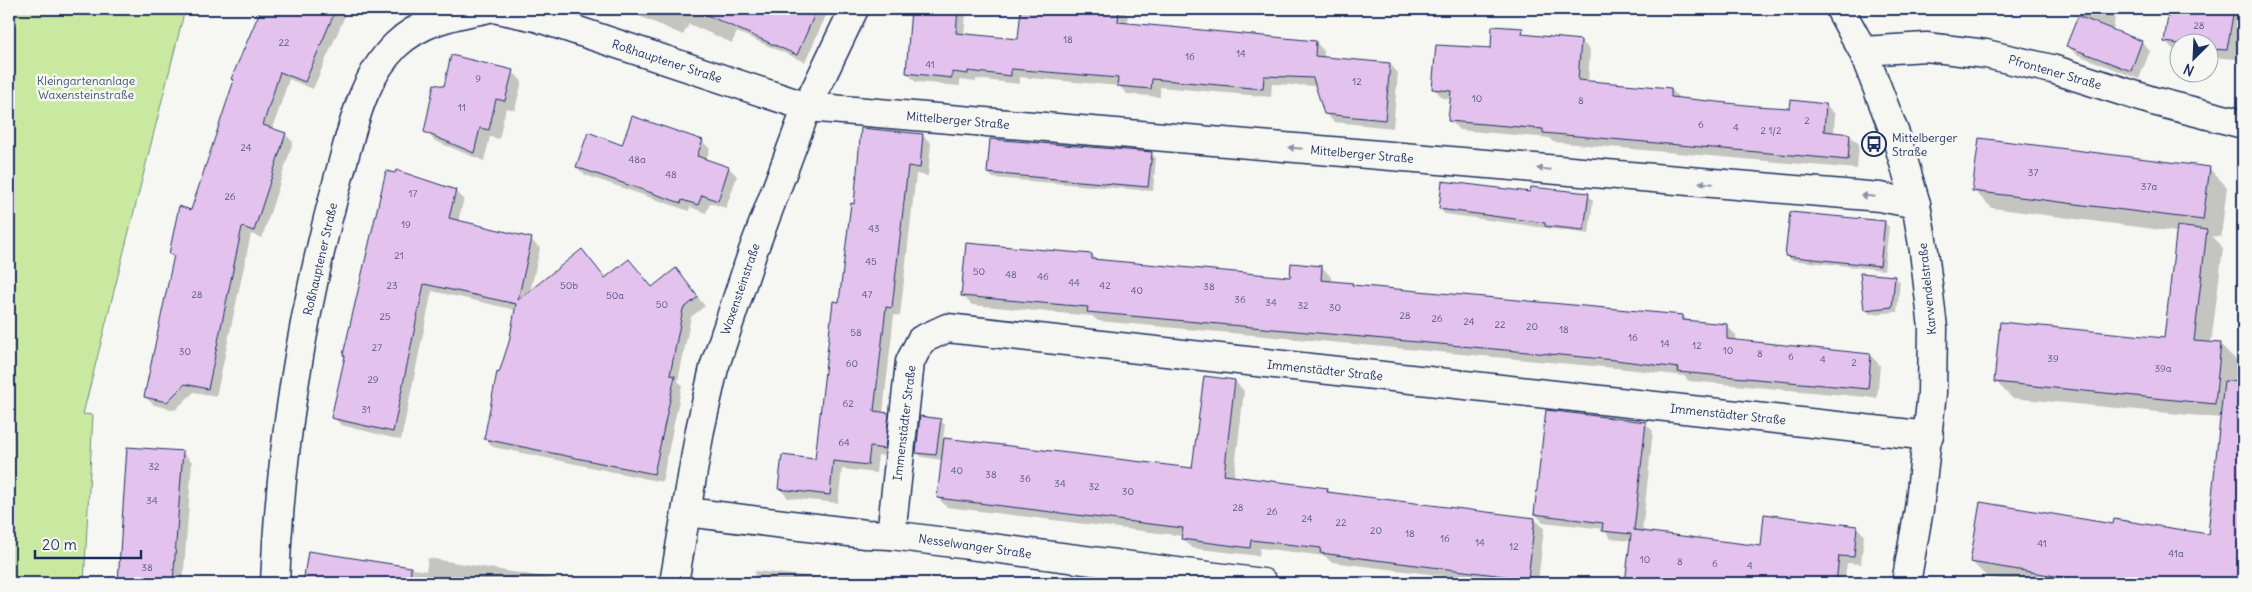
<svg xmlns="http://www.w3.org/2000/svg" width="2252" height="592" font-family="Delius,sans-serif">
<rect width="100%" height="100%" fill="#f6f6f2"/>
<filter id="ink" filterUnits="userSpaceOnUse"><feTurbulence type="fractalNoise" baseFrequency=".02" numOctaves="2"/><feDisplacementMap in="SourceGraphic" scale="10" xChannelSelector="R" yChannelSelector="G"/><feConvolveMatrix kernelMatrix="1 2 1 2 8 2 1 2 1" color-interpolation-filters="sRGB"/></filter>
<g filter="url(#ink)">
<polygon fill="#c9e9a1" stroke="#728c80" points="9,9 185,9 83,414 93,415 84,583 9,583"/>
<g fill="#0003">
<polygon points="263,9 348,9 313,89 289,79 272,130 285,134 293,142 262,238 251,234 216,397 194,392 175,410 154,405 145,397 175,258 170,254 191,211 235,81 233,79"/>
<polygon points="623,9 829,9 805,62 737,32 732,43 689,24 683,35"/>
<polygon points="912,9 961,9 966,14 964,35 1020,41 1022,9 1120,9 1128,16 1127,25 1316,42 1324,51 1324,58 1390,64 1398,73 1393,128 1334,122 1325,113 1316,86 1272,84 1271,97 1160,87 1160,97 1127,94 1119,86 1020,77 1019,84 976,79 976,82 960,80 960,86 916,82 907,73"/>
<polygon points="2082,9 2116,9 2113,31 2141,42 2150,51 2139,79 2076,54 2068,46"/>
<polygon points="2171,9 2239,9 2243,13 2243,18 2236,59 2210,57 2210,42 2180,42 2180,52 2175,51 2165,41"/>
<polygon points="1522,30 1529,36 1581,41 1590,50 1588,82 1671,89 1681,100 1791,110 1826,105 1835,114 1834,133 1849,135 1859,144 1857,169 1553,142 1549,138 1459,130 1450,120 1451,99 1443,98 1434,89"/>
<polygon points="512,71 522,81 515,110 506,108 499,139 490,137 484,161 435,141 425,131"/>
<polygon points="922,135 931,143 928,176 916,174 900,316 894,315 883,413 888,414 897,422 893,457 878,455 876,473 842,469 838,503 788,498 780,489 816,460 855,205"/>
<polygon points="702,141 710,149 706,160 729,168 737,176 726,208 710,203 706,213 690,207 689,211 585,175 577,167 623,146"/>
<polygon points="1151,153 1156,158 1153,191 993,178 988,173"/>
<polygon points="2209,168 2227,187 2221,237 2211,236 2223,248 2211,344 2221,345 2237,361 2232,407 2243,408 2243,583 2026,583 1987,577 1972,562 2114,526 2209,536 2221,418 2012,398 1996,382 2165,339 2177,232 1992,208 1973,190"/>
<polygon points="455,191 464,199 458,221 531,240 540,248 530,293 582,251 606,279 629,261 653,288 675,270 705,306 691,317 678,381 682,385 662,482 493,447 485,439 510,343 516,310 432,291 401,440 341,425 333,417"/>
<polygon points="1531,194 1588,195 1593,200 1589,234 1445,214 1440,209"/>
<polygon points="1884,222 1889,227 1884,270 1791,260 1786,255"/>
<polygon points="1092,255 1097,261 1291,278 1322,267 1331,277 1331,282 1352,284 1354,286 1683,316 1689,322 1726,325 1736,335 1736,341 1870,355 1880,365 1877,398 1689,381 1684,376 1626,369 1098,321 1092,316 972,305 962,295"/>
<polygon points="1895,277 1900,282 1897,312 1870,314 1865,309"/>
<polygon points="1205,378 1235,381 1244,391 1234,477 1327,489 1333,494 1535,519 1544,528 1538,583 1503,583 1331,562 1325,556 1260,548 1259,556 1192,548 1183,539 1183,536 947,507 938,498 942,460 922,457 917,453 940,420 945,425 943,439 1193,469"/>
<polygon points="1646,424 1653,431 1642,533 1762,548 1857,527 1864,535 1861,564 1847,563 1844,583 1626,583 1631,541 1611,539 1604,529 1543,522 1535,514"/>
<polygon points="182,452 192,462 183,583 120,583 119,581"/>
<polygon points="309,552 426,571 428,558 579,583 304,583"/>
<polygon points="755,571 814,577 820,583 754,583"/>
</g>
<g fill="#e3c2ee" stroke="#1b2f5e">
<polygon points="261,9 336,9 305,82 280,72 263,125 286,133 254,231 242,227 208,389 185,384 167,402 144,397 174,255 169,254 179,206 191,210 234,80 231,79"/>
<polygon points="693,9 817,9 797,55"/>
<polygon points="911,9 958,9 956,33 1018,39 1021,9 1119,9 1118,22 1316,41 1315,56 1390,63 1385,120 1324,114 1313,78 1264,76 1263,89 1152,79 1151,89 1117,86 1118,78 1011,69 1011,76 968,71 968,74 952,72 952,78 906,73"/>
<polygon points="2169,9 2234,9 2227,50 2210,49 2210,42 2180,42 2180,44 2164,42"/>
<polygon points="2078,16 2142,41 2131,71 2066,46"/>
<polygon points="1492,26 1523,28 1522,34 1581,40 1578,80 1671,88 1671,97 1755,106 1790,108 1791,100 1826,104 1824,131 1850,134 1848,160 1543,133 1543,129 1448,121 1451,91 1432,89 1436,45 1491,48"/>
<polygon points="451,55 513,70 505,101 496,99 489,130 480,128 474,153 424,132 434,84 444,86"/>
<polygon points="632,116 703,140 697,156 729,167 718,201 702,195 698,205 682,200 681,203 576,167 588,132 622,145"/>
<polygon points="861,128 923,134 920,168 908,166 892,308 886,307 874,411 889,413 885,449 870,447 868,465 833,461 830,495 778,489 782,455 815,459 833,301 839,302 851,203 854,204"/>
<polygon points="1979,138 2210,167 2203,220 1972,191"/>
<polygon points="990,139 1152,152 1148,187 987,173"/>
<polygon points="396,170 456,190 449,218 532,238 518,300 582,249 605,278 629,259 652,287 676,268 698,297 683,309 670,375 675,376 654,474 484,439 497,372 499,373 509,342 516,304 424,284 393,432 331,418 345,356 343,355 386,171 395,173"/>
<polygon points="1442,181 1530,192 1531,187 1589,193 1584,230 1545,226 1545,223 1439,209"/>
<polygon points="1790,212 1885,221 1880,266 1785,256"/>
<polygon points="2177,226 2207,230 2194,341 2221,343 2215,404 1994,382 2000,322 2164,338"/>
<polygon points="966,243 1092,254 1092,259 1290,277 1291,263 1322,266 1321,280 1353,283 1352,285 1683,315 1683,320 1727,324 1727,339 1871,354 1868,389 1678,372 1679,368 1615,360 1087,312 1088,307 961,296"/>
<polygon points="1860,273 1895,276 1892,307 1864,310"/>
<polygon points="1204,376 1235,380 1224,475 1328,488 1327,492 1535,518 1528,579 1320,553 1321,548 1251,540 1250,548 1181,539 1183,528 937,498 944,438 1192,468"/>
<polygon points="2224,381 2243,382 2243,567 2240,583 2131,583 2104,579 2104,583 2098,583 1970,562 1980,502 2113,524 2114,519 2208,534"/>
<polygon points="1546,410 1646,422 1634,530 1761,546 1764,514 1857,526 1854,557 1839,556 1836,583 1625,583 1631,534 1602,531 1603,523 1534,514"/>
<polygon points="920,416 941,419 936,455 916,453"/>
<polygon points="127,447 183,451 173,583 118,582"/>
<polygon points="308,551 411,567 410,583 303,583"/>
</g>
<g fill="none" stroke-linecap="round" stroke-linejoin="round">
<defs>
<g id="street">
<polyline points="498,9 536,17 807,107 1880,197 1916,204"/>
<polyline points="1840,9 1863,51 1897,139 1916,204 1924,251 1933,328 1932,393 1919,509 1906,583"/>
<polyline points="1863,51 1926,47 1986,54 2052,69 2153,101 2243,124"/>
<polyline points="687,512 865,534 891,535 1263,583"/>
<polyline points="891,535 910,362 921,340 947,328 1929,436"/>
<path d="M275,583C280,446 303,309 339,176C352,131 361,79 396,45C421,21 453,15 485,9"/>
<polyline points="674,583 700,430 714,368 753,251 807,107 854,9"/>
</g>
</defs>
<use href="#street" stroke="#1b2f5e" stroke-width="31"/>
<use href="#street" stroke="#f6f6f2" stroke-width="28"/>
</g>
<defs><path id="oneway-solid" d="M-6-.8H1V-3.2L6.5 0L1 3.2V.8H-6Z" transform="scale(1.25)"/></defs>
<g fill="#8892a8">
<use href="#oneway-solid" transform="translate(1295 148) rotate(-175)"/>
<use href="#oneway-solid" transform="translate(1544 169) rotate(-175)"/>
<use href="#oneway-solid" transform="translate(1706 183) rotate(-175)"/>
<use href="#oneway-solid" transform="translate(1868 196) rotate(-175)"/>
</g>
</g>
<defs>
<symbol id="bus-ring" viewBox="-11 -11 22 22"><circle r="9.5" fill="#f6f6f2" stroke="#1b2f5e" stroke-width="1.5"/><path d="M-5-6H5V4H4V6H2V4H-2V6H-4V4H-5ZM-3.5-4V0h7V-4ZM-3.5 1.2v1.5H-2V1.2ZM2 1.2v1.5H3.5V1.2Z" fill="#1b2f5e"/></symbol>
</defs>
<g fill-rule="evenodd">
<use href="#bus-ring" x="1860" y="130" width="28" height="28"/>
</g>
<g text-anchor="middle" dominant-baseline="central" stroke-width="5" stroke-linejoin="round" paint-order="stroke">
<g font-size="10" fill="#4d5482">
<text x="2199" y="25">28</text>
<text x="1068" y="39">18</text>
<text x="284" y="42">22</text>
<text x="1241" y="53">14</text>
<text x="1190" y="56">16</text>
<text x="930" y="64">41</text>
<text x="478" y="78">9</text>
<text x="1357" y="81">12</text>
<text x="1477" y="98">10</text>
<text x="1581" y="100">8</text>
<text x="462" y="107">11</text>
<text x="1807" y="120">2</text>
<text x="1701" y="124">6</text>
<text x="1736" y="127">4</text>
<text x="1771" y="130">2 1/2</text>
<text x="246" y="147">24</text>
<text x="637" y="159">48a</text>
<text x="2033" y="172">37</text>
<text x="671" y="174">48</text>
<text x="2149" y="186">37a</text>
<text x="413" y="193">17</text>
<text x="230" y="196">26</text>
<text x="406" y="224">19</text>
<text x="874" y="228">43</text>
<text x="399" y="255">21</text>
<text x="871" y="261">45</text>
<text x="979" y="271">50</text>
<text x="1011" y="274">48</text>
<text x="1043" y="276">46</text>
<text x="1074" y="282">44</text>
<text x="392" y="285">23</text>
<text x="569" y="285">50b</text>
<text x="1105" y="285">42</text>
<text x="1209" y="286">38</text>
<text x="1137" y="290">40</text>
<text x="197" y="294">28</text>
<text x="867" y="294">47</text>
<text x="615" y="295">50a</text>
<text x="1240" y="299">36</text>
<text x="1271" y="302">34</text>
<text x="662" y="304">50</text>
<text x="1303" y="305">32</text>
<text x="1335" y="307">30</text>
<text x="1405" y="315">28</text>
<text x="385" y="316">25</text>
<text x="1437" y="318">26</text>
<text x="1469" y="321">24</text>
<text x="1500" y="324">22</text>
<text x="1532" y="326">20</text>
<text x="1564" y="329">18</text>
<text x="856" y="332">58</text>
<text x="1633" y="337">16</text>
<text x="1665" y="343">14</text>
<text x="1697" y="345">12</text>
<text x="377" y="347">27</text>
<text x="1728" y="350">10</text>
<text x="185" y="351">30</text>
<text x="1760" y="353">8</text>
<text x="1791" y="356">6</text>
<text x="2053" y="358">39</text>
<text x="1823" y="359">4</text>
<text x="1854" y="362">2</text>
<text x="852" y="363">60</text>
<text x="2163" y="368">39a</text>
<text x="373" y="379">29</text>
<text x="848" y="403">62</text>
<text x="366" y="409">31</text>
<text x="844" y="442">64</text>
<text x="154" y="466">32</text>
<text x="957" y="470">40</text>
<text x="991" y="474">38</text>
<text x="1025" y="478">36</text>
<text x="1060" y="483">34</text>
<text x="1094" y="486">32</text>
<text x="1128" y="491">30</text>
<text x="152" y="500">34</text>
<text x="1238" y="507">28</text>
<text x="1272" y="511">26</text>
<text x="1307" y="518">24</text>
<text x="1341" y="522">22</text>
<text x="1376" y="530">20</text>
<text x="1410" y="533">18</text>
<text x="1445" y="538">16</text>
<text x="1480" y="542">14</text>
<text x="2042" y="543">41</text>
<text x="1514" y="546">12</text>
<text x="2176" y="553">41a</text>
<text x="1645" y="559">10</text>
<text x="1680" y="561">8</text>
<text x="1715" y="563">6</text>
<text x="1750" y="565">4</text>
<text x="147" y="567">38</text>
</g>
<g font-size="12" fill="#1b2f5e" stroke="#f6f6f2">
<text transform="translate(667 61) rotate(18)">Roßhauptener Straße</text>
<text transform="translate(2055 72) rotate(16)">Pfrontener Straße</text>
<text transform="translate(958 120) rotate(5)">Mittelberger Straße</text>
<text transform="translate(1362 154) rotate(5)">Mittelberger Straße</text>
<text transform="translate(320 259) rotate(-77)">Roßhauptener Straße</text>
<text transform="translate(740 289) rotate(-71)">Waxensteinstraße</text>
<text transform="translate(1927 289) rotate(-96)">Karwendelstraße</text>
<text transform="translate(1325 370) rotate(6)">Immenstädter Straße</text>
<text transform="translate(1728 414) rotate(6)">Immenstädter Straße</text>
<text transform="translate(904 423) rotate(-83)">Immenstädter Straße</text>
<text transform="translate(975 546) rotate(8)">Nesselwanger Straße</text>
</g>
<g font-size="12" fill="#3e546b" stroke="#f6f6f2">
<text x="86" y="80">Kleingartenanlage<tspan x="86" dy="14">Waxensteinstraße</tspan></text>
</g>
<g font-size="12" fill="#1b2f5e" stroke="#f6f6f2" text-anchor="start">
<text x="1892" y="137">Mittelberger<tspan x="1892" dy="14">Straße</tspan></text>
</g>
</g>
<rect width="2252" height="592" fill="none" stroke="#f6f6f2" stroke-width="30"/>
<rect x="15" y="15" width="2222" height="562" fill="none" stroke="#1b2f5e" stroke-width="2" filter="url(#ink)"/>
<g transform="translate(2194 58) rotate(204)"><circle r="24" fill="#f6f6f2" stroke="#9ea6b7"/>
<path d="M0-4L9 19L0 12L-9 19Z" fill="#1b2f5e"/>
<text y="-8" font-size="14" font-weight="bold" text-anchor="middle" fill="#1b2f5e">N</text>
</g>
<path d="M35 550v8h106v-8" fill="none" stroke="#1b2f5e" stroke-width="2.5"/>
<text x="42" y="550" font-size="15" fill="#1b2f5e" stroke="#f6f6f2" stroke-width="4" paint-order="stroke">20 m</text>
</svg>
